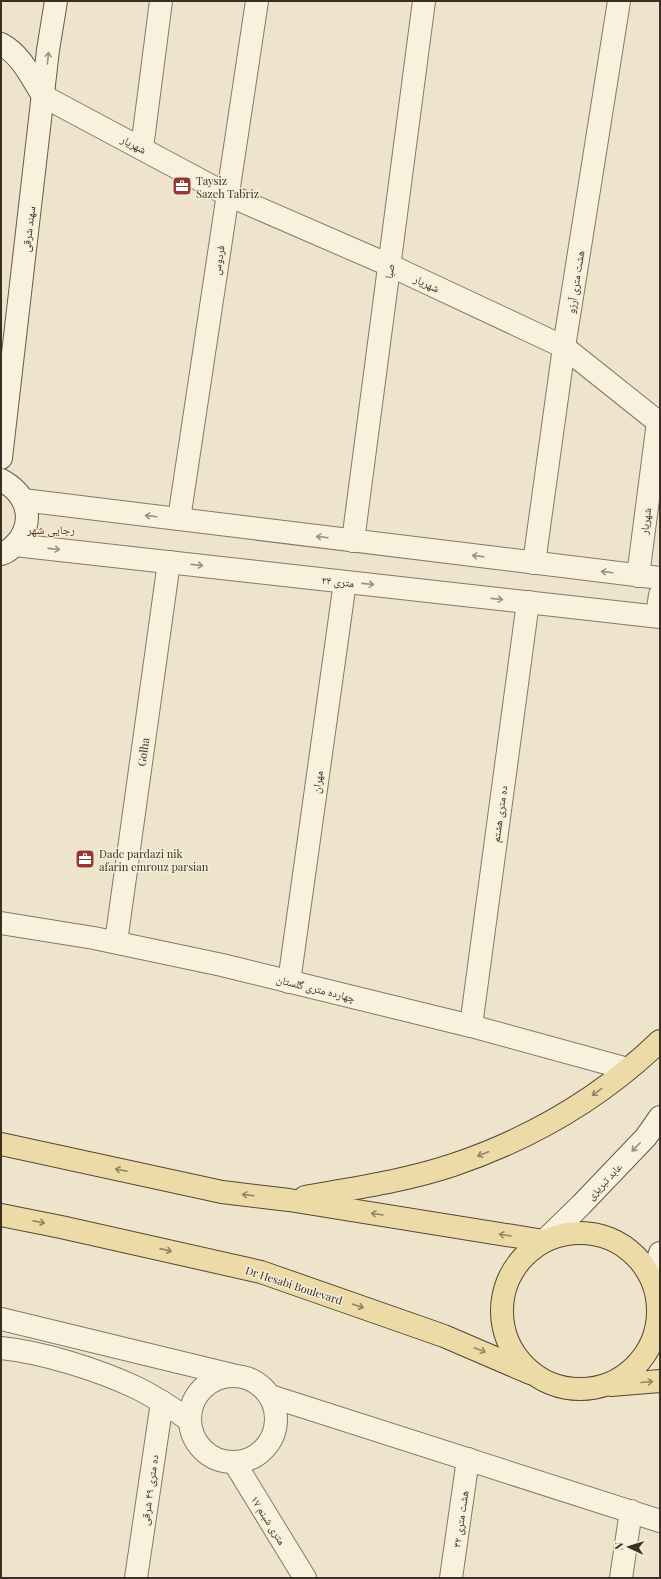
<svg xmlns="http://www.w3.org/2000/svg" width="661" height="1579" font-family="'Playfair Display','Noto Naskh Arabic',serif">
<rect width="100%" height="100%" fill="#ede4cb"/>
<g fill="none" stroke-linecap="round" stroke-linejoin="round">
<defs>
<g id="minor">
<polyline points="43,96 228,195 389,265 564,347 658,422 638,576"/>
<polyline points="142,148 161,1"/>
<polyline points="179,519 257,1"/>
<polyline points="353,541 424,1"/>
<polyline points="534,563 564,347 619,1"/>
<polyline points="116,942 169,562"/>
<polyline points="289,982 345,582"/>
<polyline points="471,1026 528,602"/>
<polyline points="1,1319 232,1375"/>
<path d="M1,1348C42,1352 99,1370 137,1388C155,1397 172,1408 189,1420"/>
<circle cx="233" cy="1419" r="43"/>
<polyline points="270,1396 660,1521"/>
<polyline points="234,1462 305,1578"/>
<polyline points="136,1578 162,1402"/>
<polyline points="451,1578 468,1459"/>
<polyline points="621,1578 631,1511"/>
</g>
<g id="tertiary">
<polyline points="23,500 660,578"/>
<polyline points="15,545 660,617"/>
<polyline points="657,616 660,595"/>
<polyline points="1,923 94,938 222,965 471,1026 628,1069"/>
</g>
<g id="secondary">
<path d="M1,44C21,54 32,79 43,96"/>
<polyline points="1,458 48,50 56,1"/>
<path d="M1,480C24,492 35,515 20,539C15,545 9,552 1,554"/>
<polyline points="544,1241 581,1205 646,1137 660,1117"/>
<polyline points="652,1279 660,1253"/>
</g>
<g id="primary">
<polyline points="1,1144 222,1192 289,1200 544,1241"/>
<path d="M305,1197C355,1188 405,1181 453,1165C530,1139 602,1097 660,1041"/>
<polyline points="1,1215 61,1227 261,1272 444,1336 530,1373"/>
<circle cx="580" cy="1311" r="78"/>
<polyline points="611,1385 660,1381"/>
</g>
</defs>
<use href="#minor" stroke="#897860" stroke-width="24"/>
<use href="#tertiary" stroke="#897860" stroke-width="24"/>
<use href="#secondary" stroke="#6b5943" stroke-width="24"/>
<use href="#primary" stroke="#574633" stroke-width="24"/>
<use href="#minor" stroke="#f7f1de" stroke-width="22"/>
<use href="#tertiary" stroke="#f7f1de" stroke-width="22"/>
<use href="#secondary" stroke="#f7f1de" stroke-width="22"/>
<use href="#primary" stroke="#ecdaa7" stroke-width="22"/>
</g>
<defs><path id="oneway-shaft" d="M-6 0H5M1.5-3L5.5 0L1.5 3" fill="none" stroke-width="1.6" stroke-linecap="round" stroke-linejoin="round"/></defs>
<g stroke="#989080">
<use href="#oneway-shaft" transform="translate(48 58) rotate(-84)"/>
<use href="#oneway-shaft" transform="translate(151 516) rotate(-173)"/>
<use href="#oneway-shaft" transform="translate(322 537) rotate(-173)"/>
<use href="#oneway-shaft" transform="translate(54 549) rotate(6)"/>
<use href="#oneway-shaft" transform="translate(478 556) rotate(-173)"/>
<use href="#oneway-shaft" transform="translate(197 565) rotate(6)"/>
<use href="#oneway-shaft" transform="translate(607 572) rotate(-173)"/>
<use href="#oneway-shaft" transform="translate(368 584) rotate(6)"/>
<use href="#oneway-shaft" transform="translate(497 599) rotate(6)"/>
<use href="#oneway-shaft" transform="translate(636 1147) rotate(134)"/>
</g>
<g stroke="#938464">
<use href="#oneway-shaft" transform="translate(597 1092) rotate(144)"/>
<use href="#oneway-shaft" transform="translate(483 1154) rotate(159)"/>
<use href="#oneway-shaft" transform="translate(121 1170) rotate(-168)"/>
<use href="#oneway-shaft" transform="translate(248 1195) rotate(-173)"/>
<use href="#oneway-shaft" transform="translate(377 1214) rotate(-171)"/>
<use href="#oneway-shaft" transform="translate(39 1222) rotate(11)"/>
<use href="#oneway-shaft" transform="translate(505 1235) rotate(-171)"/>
<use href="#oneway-shaft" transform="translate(166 1250) rotate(13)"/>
<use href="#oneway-shaft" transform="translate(358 1306) rotate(19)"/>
<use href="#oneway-shaft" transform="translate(480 1350) rotate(22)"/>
<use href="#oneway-shaft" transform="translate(647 1382) rotate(-5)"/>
</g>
<defs>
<symbol id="office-square" viewBox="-11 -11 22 22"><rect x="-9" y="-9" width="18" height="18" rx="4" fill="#943834" stroke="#f4eeda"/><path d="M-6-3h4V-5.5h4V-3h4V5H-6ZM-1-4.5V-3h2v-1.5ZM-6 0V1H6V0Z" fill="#fff"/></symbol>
</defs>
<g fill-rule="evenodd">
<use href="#office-square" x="171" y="175" width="22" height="22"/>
<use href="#office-square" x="74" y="848" width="22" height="22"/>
</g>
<g text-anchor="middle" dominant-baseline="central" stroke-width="3" stroke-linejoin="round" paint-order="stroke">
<g font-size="11" fill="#3a2f22" stroke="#f4eeda">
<text transform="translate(134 144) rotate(28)">شهریار</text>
<text transform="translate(28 229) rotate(-83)">سهند شرقی</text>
<text transform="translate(218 260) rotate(-81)">فردوس</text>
<text transform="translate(389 271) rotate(-82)">صبا</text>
<text transform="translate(575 282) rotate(-81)">هشت متری آرزو</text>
<text transform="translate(427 283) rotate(25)">شهریار</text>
<text transform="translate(645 521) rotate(-82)">شهریار</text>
<text transform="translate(338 581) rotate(6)">۲۴ متری</text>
<text transform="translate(143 752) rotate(-82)">Golha</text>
<text transform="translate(317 782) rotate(-82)">مهران</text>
<text transform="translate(499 814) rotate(-82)">ده متری هشتم</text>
<text transform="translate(316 988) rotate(14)">چهارده متری گلستان</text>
<text transform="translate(604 1181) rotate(-47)">عابد تبریزی</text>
<text transform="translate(294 1285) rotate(18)">Dr Hesabi Boulevard</text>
<text transform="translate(149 1490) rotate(-82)">ده متری ۴۹ شرقی</text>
<text transform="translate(460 1519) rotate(-82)">هشت متری ۳۲</text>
<text transform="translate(269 1520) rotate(58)">۱۷ متری شبنم</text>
</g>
<g font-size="11" fill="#3a2f22" stroke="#f4eeda" text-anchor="start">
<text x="196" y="180">Taysiz<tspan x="196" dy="13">Sazeh Tabriz</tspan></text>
<text x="99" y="853">Dade pardazi nik<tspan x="99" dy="13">afarin emrouz parsian</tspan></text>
</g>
<g font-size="12" fill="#643524" stroke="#f4eeda">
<text x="51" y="529">رجایی شهر</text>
</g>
</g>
<rect width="661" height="1579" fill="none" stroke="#3a2f22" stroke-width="4"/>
<g transform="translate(629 1547) rotate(274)" stroke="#f4eeda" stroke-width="3" paint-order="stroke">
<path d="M0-3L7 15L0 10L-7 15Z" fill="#3a2f22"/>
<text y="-6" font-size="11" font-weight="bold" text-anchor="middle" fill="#3a2f22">N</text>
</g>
</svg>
